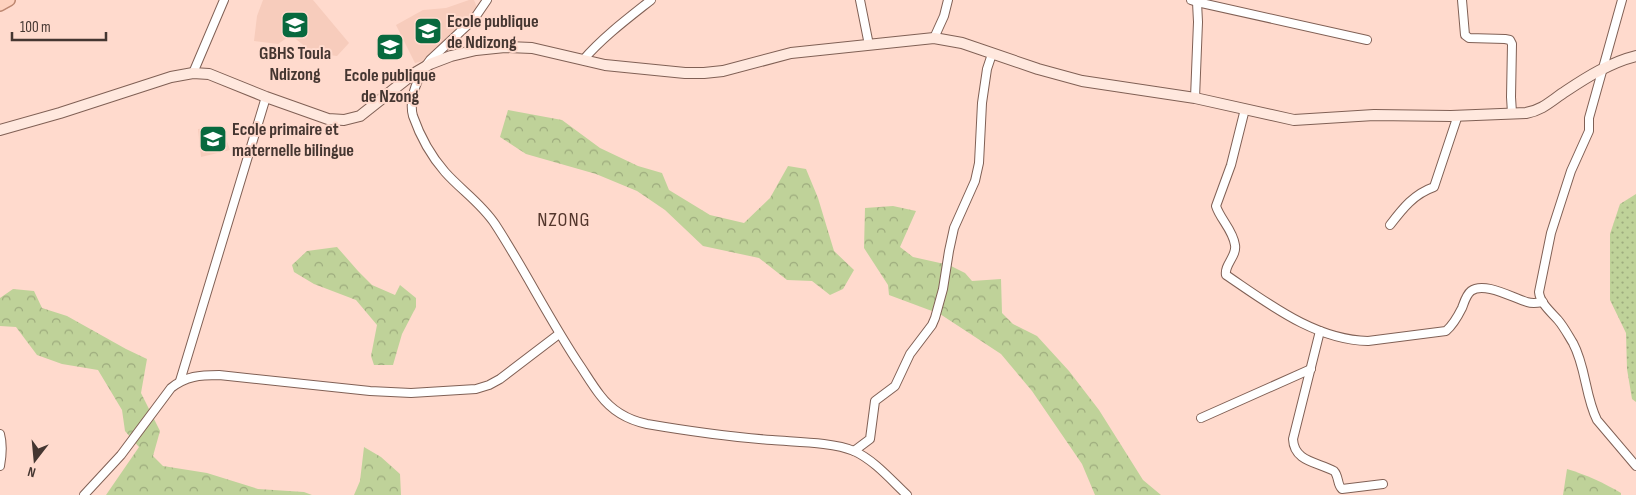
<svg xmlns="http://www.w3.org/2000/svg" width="1636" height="495" font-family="'Sofia Sans Condensed',sans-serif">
<defs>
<pattern id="grass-dots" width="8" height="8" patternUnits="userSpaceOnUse" patternTransform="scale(1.25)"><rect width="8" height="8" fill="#bfd299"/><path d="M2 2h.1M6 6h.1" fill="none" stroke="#9dab7d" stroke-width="1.8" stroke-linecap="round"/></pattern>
<pattern id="forest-crowns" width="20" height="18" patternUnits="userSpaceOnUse" patternTransform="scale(1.25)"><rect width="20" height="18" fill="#bfd299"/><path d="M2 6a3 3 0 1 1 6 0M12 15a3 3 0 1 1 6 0" fill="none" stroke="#9dab7d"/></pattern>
</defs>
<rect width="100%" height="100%" fill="#ffdacd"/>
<g fill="#f7ccbc">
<polygon points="263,0 313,0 349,43 337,56 313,53 291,35 278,44 254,41 257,16"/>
<polygon points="469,0 474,0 478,10 450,38 423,61 415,63 396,25 423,10 446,8"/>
<polygon points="222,127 230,150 201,157 198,129"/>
</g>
<polygon fill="url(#grass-dots)" points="1636,194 1636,402 1632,399 1627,369 1626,333 1610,300 1610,234 1620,204"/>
<g fill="url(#forest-crowns)">
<polygon points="508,110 562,120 600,148 638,166 662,173 669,190 710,215 744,223 770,198 788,166 806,169 818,198 834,251 854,270 843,289 830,295 812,281 787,280 759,258 703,246 665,210 637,191 596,174 526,154 500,137"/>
<polygon points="893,206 916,211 900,247 913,257 949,265 965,273 972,281 1001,279 1002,313 1013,324 1037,336 1069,371 1099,410 1143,480 1161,495 1095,495 1082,464 1032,391 1001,354 940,314 889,295 888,285 864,248 865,208"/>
<polygon points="337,247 358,271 372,285 395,295 400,285 416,298 416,307 402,334 393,365 374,365 371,356 377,325 356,300 314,284 294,272 292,265 307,251"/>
<polygon points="13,289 34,291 42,308 67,316 126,349 147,359 141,393 160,431 153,456 163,466 207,473 258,489 304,492 312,495 106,495 139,447 125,431 122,410 98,370 62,364 37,355 16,327 0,326 0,298"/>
<polygon points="364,447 381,457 400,474 401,495 354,495 360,481"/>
<path d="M1567,469C1587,475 1604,483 1621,493V495H1563Z"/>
</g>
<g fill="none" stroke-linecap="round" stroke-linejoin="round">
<defs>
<g id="street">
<path d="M487,0L474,19L430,60C419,74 408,98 413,116C420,136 431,156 445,172C461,190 481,203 495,224C525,270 550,321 581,367C587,376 593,386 600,395C612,411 628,420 647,424C688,431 730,437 772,440C795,442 833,442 854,451C874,460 891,480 907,495"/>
<polyline points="860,0 869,45"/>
<polyline points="1191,0 1197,2 1198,22 1195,98"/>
<polyline points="1197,0 1197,2 1367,40"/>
<polyline points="1462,0 1465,35 1469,38 1505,39 1510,40 1512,44 1511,97 1512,113"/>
<path d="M1622,0L1589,118V131L1571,171L1551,233L1539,292C1540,303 1551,312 1558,320C1564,327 1568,335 1573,343C1586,367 1585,396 1597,420L1636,466"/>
<polyline points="934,38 944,16 948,0"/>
<path d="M583,60C603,37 627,19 651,0"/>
<polyline points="193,73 224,0"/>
<path d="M1245,109L1231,165L1216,206C1220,219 1233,230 1235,245C1237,256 1224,265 1226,275C1269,304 1315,340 1368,341L1446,331C1453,325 1458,316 1462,308C1464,303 1466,295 1471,291C1484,281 1513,298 1527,302C1533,304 1537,303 1543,302"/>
<path d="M1390,225C1403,208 1414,194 1434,187L1458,115"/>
<path d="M1320,331L1293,439C1294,462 1318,462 1334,471C1339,476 1337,485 1342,489L1383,484"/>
<polyline points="180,381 266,97"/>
<polyline points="1201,418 1311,369"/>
<path d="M0,434C3,445 2,455 0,466"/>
<polyline points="854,451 870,439 875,401 895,386 910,354 932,325 935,318 943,289 949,251 954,228 975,181 979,163 982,103 987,69 992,54"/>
<path d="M84,495L121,455L171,388C186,376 200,375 219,375L370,391L411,393L476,389L489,385L500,379L559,334"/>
</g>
<path id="secondary" d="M0,130L60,113L171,77L193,73L209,74L266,97L328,119L344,120L360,116L413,74L430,64L451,56L476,50L505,47L532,48L605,65L685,73H704L723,71L791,53L934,38L962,43L1038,69L1082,81L1195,98L1294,120L1374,115L1451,116L1526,113C1543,110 1552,100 1566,91C1587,77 1611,62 1636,56"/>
<polyline id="primary" points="0,5 9,0"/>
</defs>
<use href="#street" stroke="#806055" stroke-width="10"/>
<use href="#secondary" stroke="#806055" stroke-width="12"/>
<use href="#primary" stroke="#bd8770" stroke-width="14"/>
<use href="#street" stroke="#fff" stroke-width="8"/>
<use href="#secondary" stroke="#ffe8de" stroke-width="10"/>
<use href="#primary" stroke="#fed1be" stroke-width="11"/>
</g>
<defs>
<symbol id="school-square" viewBox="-11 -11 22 22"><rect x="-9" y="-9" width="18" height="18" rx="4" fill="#07693e" stroke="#ffdacd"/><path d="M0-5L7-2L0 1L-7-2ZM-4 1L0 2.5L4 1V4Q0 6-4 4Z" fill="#fff"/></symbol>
</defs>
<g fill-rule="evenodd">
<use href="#school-square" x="279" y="9" width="32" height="32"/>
<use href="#school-square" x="412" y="15" width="32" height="32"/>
<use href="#school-square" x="374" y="31" width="32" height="32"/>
<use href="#school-square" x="197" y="123" width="32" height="32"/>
</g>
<g text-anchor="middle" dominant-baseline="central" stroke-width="4" stroke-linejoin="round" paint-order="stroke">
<g font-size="18" font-weight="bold" fill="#453631" stroke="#ffdacd" text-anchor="start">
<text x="447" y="21">Ecole publique<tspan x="447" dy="21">de Ndizong</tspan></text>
<text x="295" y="53" text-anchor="middle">GBHS Toula<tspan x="295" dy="21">Ndizong</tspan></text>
<text x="390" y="75" text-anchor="middle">Ecole publique<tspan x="390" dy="21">de Nzong</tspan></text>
<text x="232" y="129">Ecole primaire et<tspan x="232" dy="21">maternelle bilingue</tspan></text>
</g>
<g font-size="20" letter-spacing="1" fill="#54372d" stroke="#ffdacd">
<text x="564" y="220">NZONG</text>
</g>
</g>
<g transform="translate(35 460) rotate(196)" stroke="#ffdacd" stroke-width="4" paint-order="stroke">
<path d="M0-4L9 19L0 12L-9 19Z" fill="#453631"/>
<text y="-8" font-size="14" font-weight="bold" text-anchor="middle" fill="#453631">N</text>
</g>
<path d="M12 32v8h94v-8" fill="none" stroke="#453631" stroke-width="2.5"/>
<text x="20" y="32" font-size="15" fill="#453631" stroke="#ffdacd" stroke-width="4" paint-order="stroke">100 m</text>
</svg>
